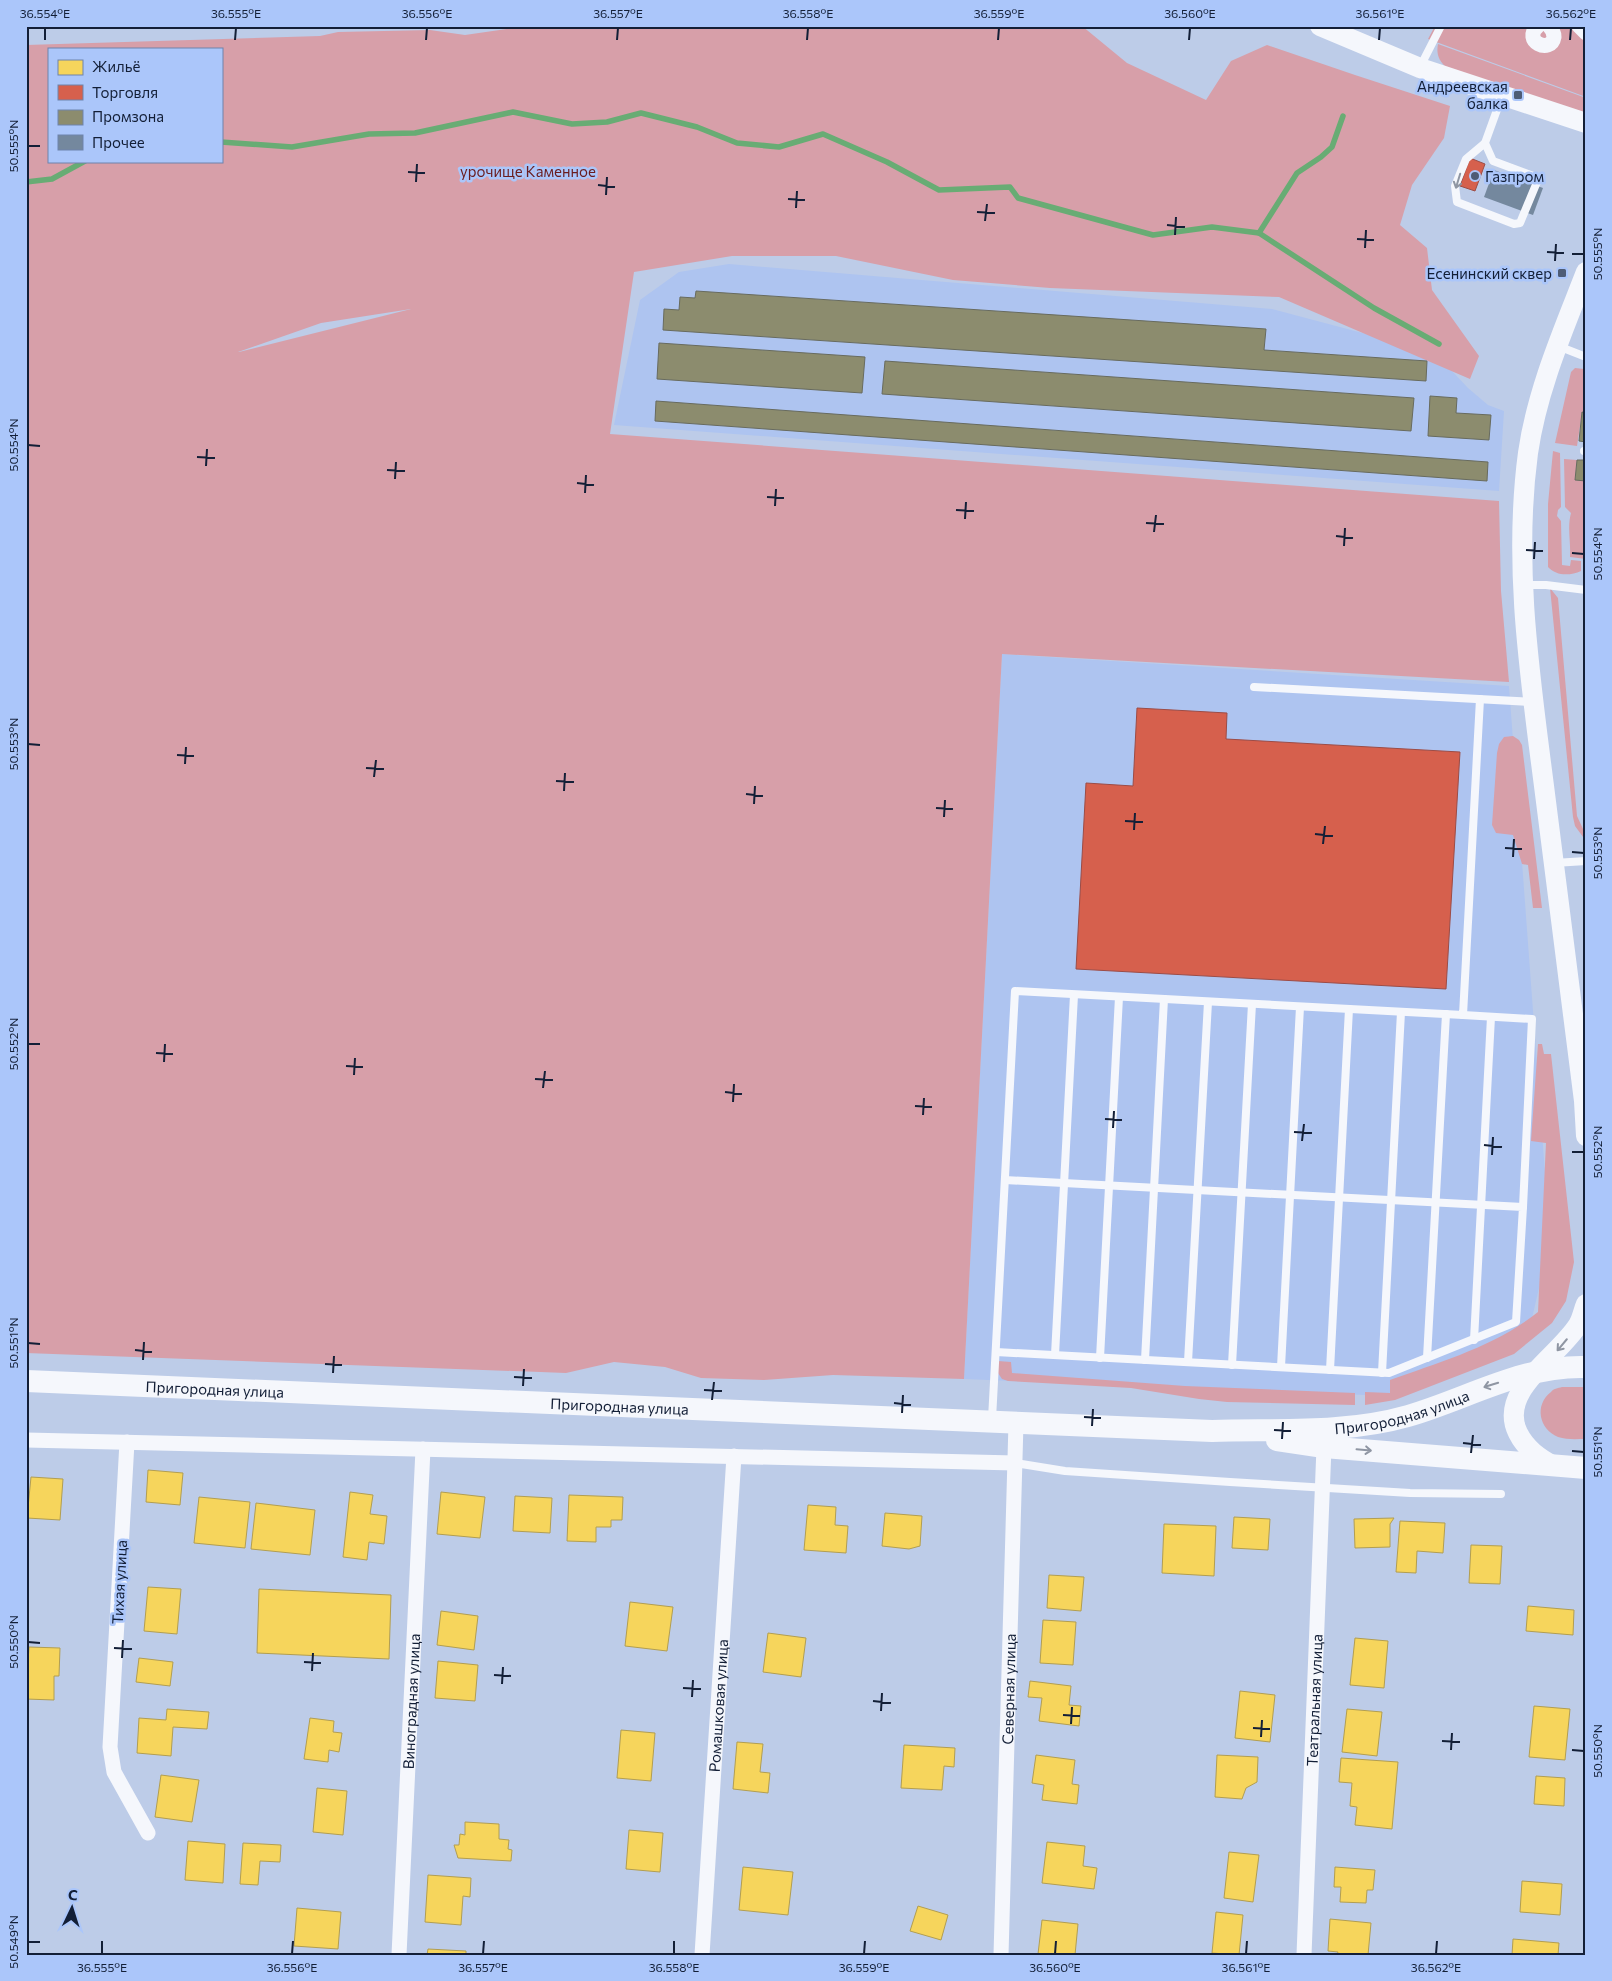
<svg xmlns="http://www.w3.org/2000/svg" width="1612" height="1981" font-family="Commissioner,sans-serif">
<rect width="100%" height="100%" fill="#bdcce8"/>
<g fill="#aec4f0">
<polygon points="729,264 1272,309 1434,352 1468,388 1488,405 1504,411 1499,491 614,425 640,300 679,272"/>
<polygon points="1002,654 1509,686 1550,1241 1529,1331 1391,1396 964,1379"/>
</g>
<g fill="#d79fa9" fill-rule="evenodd">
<path d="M527,26H1082L1127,63L1206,100L1231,61L1267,45L1355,75L1450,106L1444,138L1412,185L1400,225L1427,248L1432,290L1479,356L1470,379L1279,297L1050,288L953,280L836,256H732L634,272L610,434L1499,501L1501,591L1509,682L1002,654L964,1379L833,1375L764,1380L701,1378L665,1367L614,1362L566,1373L26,1353V45L320,36L338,32L430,30L465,35ZM49,49H221V161H49ZM411,309L239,352H238L321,323Z"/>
<polygon points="1435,26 1586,26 1586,97 1428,39"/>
<path d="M1438,44L1586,98V117L1446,67C1439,61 1436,54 1438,44Z"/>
<polygon points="1575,368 1584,369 1586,413 1582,413 1577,446 1555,443 1571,372"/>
<path d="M1553,451L1560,453L1561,507L1558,510L1557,516L1561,521L1562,565L1570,566L1571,560L1581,561V571C1570,576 1556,576 1548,567V504Z"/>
<path d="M1564,459L1577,460L1575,480L1586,481V559L1570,557C1571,542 1567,527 1571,513L1565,507Z"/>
<polygon points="1550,588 1558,598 1577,816 1583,829 1586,832 1586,841 1575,826 1573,817"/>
<polygon points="1513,736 1519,740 1522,745 1542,908 1533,908 1528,865 1522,864 1513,835 1496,833 1492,825 1497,753 1499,744 1504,737"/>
<path d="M1538,1044H1542L1544,1054H1551L1574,1262L1566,1301L1552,1323L1514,1354L1395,1400L1365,1405V1392L1390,1393V1380C1440,1362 1496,1346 1538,1312L1546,1143L1531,1141Z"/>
<polygon points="998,1361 1011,1362 1012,1373 1185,1386 1355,1393 1355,1405 1227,1402 1199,1399 1131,1388 1008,1381 1002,1379 998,1373"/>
<path d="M1562,1387H1586V1439C1577,1439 1567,1440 1558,1437C1539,1429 1534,1405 1551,1392C1553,1389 1558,1388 1562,1387Z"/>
</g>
<g fill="#f6d55c" stroke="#b29e51">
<polygon points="148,1470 183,1473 180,1505 146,1502"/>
<polygon points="31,1477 63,1479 60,1520 27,1518"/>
<polygon points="350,1492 373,1495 370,1514 387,1516 384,1544 369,1542 367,1560 343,1557"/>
<polygon points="441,1492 485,1497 480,1538 437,1534"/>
<polygon points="569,1495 623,1497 622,1520 611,1520 611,1527 596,1527 596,1542 567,1541"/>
<polygon points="515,1496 552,1498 550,1533 513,1531"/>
<polygon points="199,1497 250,1502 245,1548 194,1543"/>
<polygon points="256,1503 315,1510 310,1555 251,1549"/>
<polygon points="808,1505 836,1507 835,1525 848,1526 846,1553 804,1550"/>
<polygon points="885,1513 922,1516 920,1546 909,1549 882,1546"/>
<polygon points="1234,1517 1270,1519 1268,1550 1232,1548"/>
<polygon points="1394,1518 1390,1524 1390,1547 1355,1548 1354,1519"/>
<polygon points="1400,1521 1445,1523 1443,1553 1417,1551 1416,1573 1396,1572"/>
<polygon points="1164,1524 1216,1526 1214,1576 1162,1573"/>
<polygon points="1471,1545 1502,1546 1500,1584 1469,1583"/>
<polygon points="1049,1575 1084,1577 1081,1611 1047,1608"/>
<polygon points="148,1587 181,1589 177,1634 144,1631"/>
<polygon points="259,1589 391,1595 389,1659 257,1653"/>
<polygon points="630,1602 673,1607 667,1651 625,1646"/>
<polygon points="1528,1606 1574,1610 1573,1635 1526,1631"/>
<polygon points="441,1611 478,1616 474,1650 437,1645"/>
<polygon points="1043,1620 1076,1622 1073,1665 1040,1663"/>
<polygon points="768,1633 806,1638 801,1677 763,1672"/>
<polygon points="1355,1638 1388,1641 1384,1688 1350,1685"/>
<polygon points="29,1647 60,1648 59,1676 54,1676 54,1700 26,1699 26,1662 28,1662"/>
<polygon points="139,1658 173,1662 170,1686 136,1682"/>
<polygon points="438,1661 478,1665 475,1701 435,1698"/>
<polygon points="1030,1681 1071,1686 1069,1705 1081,1706 1079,1726 1039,1721 1042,1698 1028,1697"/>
<polygon points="1240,1691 1275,1695 1270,1742 1235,1738"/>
<polygon points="1534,1706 1570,1709 1565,1760 1529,1757"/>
<polygon points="167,1709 209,1712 207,1729 173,1727 171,1756 137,1753 139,1718 166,1720"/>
<polygon points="1347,1709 1382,1712 1377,1756 1342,1752"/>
<polygon points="310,1718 334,1721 333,1732 342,1733 339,1752 329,1750 328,1762 304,1759"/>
<polygon points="621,1730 655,1733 651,1781 617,1778"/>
<polygon points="737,1742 763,1744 760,1772 770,1773 768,1793 733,1789"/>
<polygon points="904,1745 955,1748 954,1767 944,1766 942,1790 901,1788"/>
<polygon points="1036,1755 1075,1760 1072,1784 1079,1785 1077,1804 1042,1800 1044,1785 1032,1783"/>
<polygon points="1217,1755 1258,1757 1257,1782 1246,1788 1242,1799 1215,1797"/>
<polygon points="1341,1758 1398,1762 1392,1829 1355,1825 1357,1807 1350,1806 1352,1783 1339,1782"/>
<polygon points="161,1775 199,1780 192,1822 155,1817"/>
<polygon points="1536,1776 1565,1778 1564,1806 1534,1804"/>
<polygon points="317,1788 347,1791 343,1835 313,1832"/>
<polygon points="465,1822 499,1824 499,1839 509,1840 508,1849 512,1850 511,1861 458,1858 454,1845 459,1845 460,1834 465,1835"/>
<polygon points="629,1830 663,1833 660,1872 626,1869"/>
<polygon points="188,1841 225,1844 223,1883 185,1880"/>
<polygon points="1047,1842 1085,1846 1083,1866 1097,1868 1094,1889 1042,1883"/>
<polygon points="243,1843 281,1845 280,1862 260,1861 258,1885 240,1884"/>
<polygon points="1229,1852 1259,1855 1253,1902 1224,1898"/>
<polygon points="743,1867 793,1872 788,1915 739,1910"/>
<polygon points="1335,1867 1375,1870 1373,1890 1367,1890 1366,1903 1340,1902 1341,1887 1334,1887"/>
<polygon points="428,1875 471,1878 470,1897 463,1896 461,1925 425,1922"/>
<polygon points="1522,1881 1562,1884 1560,1915 1520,1912"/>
<polygon points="918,1906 948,1915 941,1940 910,1931"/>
<polygon points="297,1908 341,1912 338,1949 294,1946"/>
<polygon points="1216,1912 1243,1915 1239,1955 1212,1953"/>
<polygon points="1330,1919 1371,1923 1368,1955 1337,1955 1338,1952 1328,1951"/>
<polygon points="1042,1920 1078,1924 1075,1955 1038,1954"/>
<polygon points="1513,1939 1559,1943 1558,1955 1512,1955"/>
<polygon points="428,1949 466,1951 466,1955 427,1955"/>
</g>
<g fill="#d6604d" stroke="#9c4c46">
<polygon points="1470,158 1485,164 1475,191 1460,186"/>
<polygon points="1137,708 1227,713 1226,739 1460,752 1446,989 1076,969 1086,783 1133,786"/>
</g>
<g fill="#8c8c6e" stroke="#686b5e">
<polygon points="696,291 1266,329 1264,350 1427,361 1426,381 663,330 664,309 679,310 680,297 695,298"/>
<polygon points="659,343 865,357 862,393 657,379"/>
<polygon points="885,361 1414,398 1411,431 882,394"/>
<polygon points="1430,396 1457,398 1456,413 1491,415 1489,440 1428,436"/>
<polygon points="656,401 1488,462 1487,481 655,421"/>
<polygon points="1582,412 1586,413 1586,442 1579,441"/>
<polygon points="1577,460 1586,460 1586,481 1575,480"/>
</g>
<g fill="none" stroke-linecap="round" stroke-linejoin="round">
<g stroke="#68ac74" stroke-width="5.5">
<polyline points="221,142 292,147 369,134 415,133 513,112 572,124 607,122 641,113 697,127 737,143 779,147 823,134 887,162 939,190 1010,187 1018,198 1153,235 1212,227 1259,233 1374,308 1439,344"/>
<polyline points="26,182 52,179 85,161"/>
<polyline points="1259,233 1297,173 1321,157 1332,147 1343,116"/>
</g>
</g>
<polygon fill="#74889e" points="1494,170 1543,188 1533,215 1484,197"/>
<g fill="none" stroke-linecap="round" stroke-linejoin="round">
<g stroke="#f5f7fc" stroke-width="8">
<polyline points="1420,67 1441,26"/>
<polyline points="1485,143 1493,161 1536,177 1537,182 1520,223 1514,224 1457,202 1455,186 1466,159 1485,143 1502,96"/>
<polyline points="1558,346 1586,357"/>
<polyline points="1584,451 1586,451"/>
<polyline points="1523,585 1546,585 1586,590"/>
<polyline points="1254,687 1533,702"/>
<polyline points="1554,863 1586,861"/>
<polyline points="1463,1015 1532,1019 1523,1207"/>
<polyline points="1474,1340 1491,1017"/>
<polyline points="996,1352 1389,1373 1516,1322 1523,1207 1005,1180"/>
<polyline points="1055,1355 1074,995"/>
<polyline points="1100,1358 1119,997"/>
<polyline points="1427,1358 1446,1014"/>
<polyline points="1145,1360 1164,999"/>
<polyline points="1188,1362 1208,1002"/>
<polyline points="1232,1365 1252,1004"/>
<polyline points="1281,1367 1300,1007"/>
<polyline points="1330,1370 1349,1009"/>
<polyline points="1382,1373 1401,1012"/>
<polyline points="992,1419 1015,991 1463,1015 1480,699"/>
<polyline points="1015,1463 1065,1471 1230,1482 1410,1493 1501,1494"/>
</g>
<g stroke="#f5f7fc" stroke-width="15">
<path d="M1538,26C1521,41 1551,55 1554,37C1554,32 1552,29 1549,26"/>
<polyline points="1579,26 1586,33"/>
<polyline points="26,1440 1015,1463"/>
<polyline points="127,1442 110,1747 114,1772 148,1833"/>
<path id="s1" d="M399,1955L423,1449"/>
<path id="s2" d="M702,1955L734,1456"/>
<path id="s3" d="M1001,1955L1016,1423"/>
<path id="s4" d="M1304,1955L1324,1447"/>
</g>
<g stroke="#f5f7fc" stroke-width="20">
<polyline points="1320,26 1420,68 1586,123"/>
<path d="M1586,272C1563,331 1537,390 1528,453C1513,565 1530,676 1544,786C1557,891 1571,996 1584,1101L1586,1136"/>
<path d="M1554,1466C1539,1458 1526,1449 1518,1433C1497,1391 1558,1357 1578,1325C1582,1319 1583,1311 1586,1304"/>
</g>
<g stroke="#f5f7fc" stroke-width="22">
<path id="s5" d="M26,1381L1212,1431C1277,1429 1345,1434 1408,1416C1467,1399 1522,1365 1586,1367"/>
<polyline points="1277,1440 1324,1447 1586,1468"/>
</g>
</g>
<defs><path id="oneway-shaft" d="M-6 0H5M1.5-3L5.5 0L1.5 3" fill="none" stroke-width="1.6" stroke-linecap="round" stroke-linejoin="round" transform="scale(1.25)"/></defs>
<g stroke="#8f96a3">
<use href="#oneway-shaft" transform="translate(1458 181) rotate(107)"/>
<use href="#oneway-shaft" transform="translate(1562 1345) rotate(130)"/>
<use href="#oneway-shaft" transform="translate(1491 1385) rotate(163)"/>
<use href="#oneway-shaft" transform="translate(1364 1450) rotate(5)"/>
</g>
<path fill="none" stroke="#131f37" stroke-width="2" d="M45,40V28M235,40L236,28M426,40L427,28M617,40L618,28M807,40L808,28M998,40L999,28M1189,40L1190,28M1379,40L1380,28M1570,40L1571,28M28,146H40M408,172L425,173M416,182L417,164M598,185L615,187M606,195L607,177M788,199L805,200M796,208L797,191M977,212L995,213M985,221L987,204M1167,225L1185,227M1175,235L1176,217M1357,239L1374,240M1365,248L1366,230M1547,252L1564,253M1572,254H1584M1555,261L1556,244M28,445L40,446M197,457L215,458M206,466L207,449M387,470L405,471M395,479L396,462M577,483L594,485M585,493L586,475M767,497L784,498M775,506L776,489M956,510L974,511M965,519L966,502M1146,523L1164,524M1154,532L1156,515M1336,536L1353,538M1344,546L1345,528M1526,550L1543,551M1572,553L1584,554M1534,559L1535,542M28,744L40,745M177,755L194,756M185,764L186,747M366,768L384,769M374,777L376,760M556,781L574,782M564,791L565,773M746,794L763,796M754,804L755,786M936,808L953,809M944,817L945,800M1125,821L1143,822M1134,830L1135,813M1315,834L1333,836M1323,844L1325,826M1505,848L1522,849M1572,852L1584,853M1513,857L1514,839M28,1044H40M156,1053L173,1054M164,1062L165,1044M346,1066L363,1067M354,1075L355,1058M535,1079L553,1080M543,1088L545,1071M725,1092L742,1094M733,1102L734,1084M915,1106L932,1107M923,1115L924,1098M1105,1119L1122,1120M1113,1128L1114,1111M1294,1132L1312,1133M1302,1141L1304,1124M1484,1145L1502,1147M1572,1152H1584M1492,1155L1493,1137M28,1343L40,1344M135,1350L152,1352M143,1360L144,1342M325,1364L342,1365M333,1373L334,1356M514,1377L532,1378M523,1386L524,1369M704,1390L722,1391M712,1400L714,1382M894,1403L911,1405M902,1413L903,1395M1084,1417L1101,1418M1092,1426L1093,1409M1274,1430L1291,1431M1282,1439L1283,1422M1463,1443L1481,1445M1572,1451L1584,1452M1471,1453L1473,1435M28,1642L40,1643M114,1648L132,1649M122,1658L123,1640M304,1662L321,1663M312,1671L313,1653M494,1675L511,1676M502,1684L503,1667M683,1688L701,1689M692,1697L693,1680M873,1701L891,1703M881,1711L882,1693M1063,1715L1080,1716M1071,1724L1072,1707M1253,1728L1270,1729M1261,1737L1262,1720M1442,1741L1460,1742M1451,1750L1452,1733M1572,1750L1584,1751M28,1942H40M102,1954V1941M292,1954L293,1941M483,1954L484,1941M674,1954V1941M864,1954L865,1941M1055,1954L1056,1941M1246,1954L1247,1941M1436,1954L1437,1941"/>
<g fill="#4e5c75" stroke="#abc6fa" stroke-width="2">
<rect x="1513" y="90" width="10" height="10" rx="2.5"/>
<circle cx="1475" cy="176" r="5"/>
<rect x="1557" y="268" width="10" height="10" rx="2.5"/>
</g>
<g text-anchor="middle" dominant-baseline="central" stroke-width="5" stroke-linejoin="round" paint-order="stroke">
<g font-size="15" fill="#131f37" stroke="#abc6fa" text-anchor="end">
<text x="1508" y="86">Андреевская<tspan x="1508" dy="17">балка</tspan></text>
<text x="1485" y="176" text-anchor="start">Газпром</text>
<text x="1552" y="273">Есенинский сквер</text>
</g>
<g font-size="15" fill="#6a1c1e" stroke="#abc6fa">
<text x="528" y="171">урочище Каменное</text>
</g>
<g font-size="15" fill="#131f37" stroke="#abc6fa">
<text stroke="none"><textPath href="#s5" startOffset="189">Пригородная улица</textPath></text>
<text stroke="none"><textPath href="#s5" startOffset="594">Пригородная улица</textPath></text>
<text stroke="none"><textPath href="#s5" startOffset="1379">Пригородная улица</textPath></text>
<text transform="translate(119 1582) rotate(-87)">Тихая улица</text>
<text stroke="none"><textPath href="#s3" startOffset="266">Северная улица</textPath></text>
<text stroke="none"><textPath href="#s4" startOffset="255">Театральная улица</textPath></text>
<text stroke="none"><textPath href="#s1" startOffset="254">Виноградная улица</textPath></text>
<text stroke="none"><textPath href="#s2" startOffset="250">Ромашковая улица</textPath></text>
</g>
</g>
<rect width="1612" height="1981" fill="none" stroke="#abc6fa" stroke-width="55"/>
<rect x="48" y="48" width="175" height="115" fill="#abc6fa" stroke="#6e83ac"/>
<rect x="58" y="60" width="25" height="15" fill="#f6d55c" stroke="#6e83ac"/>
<text x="92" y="72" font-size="15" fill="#131f37">Жильё</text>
<rect x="58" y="85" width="25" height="15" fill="#d6604d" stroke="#6e83ac"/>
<text x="92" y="98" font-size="15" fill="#131f37">Торговля</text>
<rect x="58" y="110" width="25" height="15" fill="#8c8c6e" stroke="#6e83ac"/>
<text x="92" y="122" font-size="15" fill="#131f37">Промзона</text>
<rect x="58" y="135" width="25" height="15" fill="#74889e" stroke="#6e83ac"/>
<text x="92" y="148" font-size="15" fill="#131f37">Прочее</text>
<g transform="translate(72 1908) rotate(4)" stroke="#abc6fa" stroke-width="4" paint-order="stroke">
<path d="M0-4L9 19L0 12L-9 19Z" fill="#131f37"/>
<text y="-8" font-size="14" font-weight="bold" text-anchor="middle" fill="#131f37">С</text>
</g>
<rect x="28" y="28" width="1556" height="1926" fill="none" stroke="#131f37" stroke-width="2"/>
<g font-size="12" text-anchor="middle" fill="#131f37">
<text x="45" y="18">36.554°E</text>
<text x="236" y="18">36.555°E</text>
<text x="427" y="18">36.556°E</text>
<text x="618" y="18">36.557°E</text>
<text x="808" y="18">36.558°E</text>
<text x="999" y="18">36.559°E</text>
<text x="1190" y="18">36.560°E</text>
<text x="1380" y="18">36.561°E</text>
<text x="1571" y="18">36.562°E</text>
<text transform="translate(14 146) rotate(-90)" y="4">50.555°N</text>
<text transform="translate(1598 254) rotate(-90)" y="4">50.555°N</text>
<text transform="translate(14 445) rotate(-90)" y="4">50.554°N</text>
<text transform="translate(1598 554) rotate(-90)" y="4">50.554°N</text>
<text transform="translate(14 744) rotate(-90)" y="4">50.553°N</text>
<text transform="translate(1598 853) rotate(-90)" y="4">50.553°N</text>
<text transform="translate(14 1044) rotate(-90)" y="4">50.552°N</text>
<text transform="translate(1598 1152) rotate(-90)" y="4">50.552°N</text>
<text transform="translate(14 1343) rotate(-90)" y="4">50.551°N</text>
<text transform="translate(1598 1452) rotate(-90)" y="4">50.551°N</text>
<text transform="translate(14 1642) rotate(-90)" y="4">50.550°N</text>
<text transform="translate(1598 1751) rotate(-90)" y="4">50.550°N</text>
<text transform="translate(14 1942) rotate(-90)" y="4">50.549°N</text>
<text x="102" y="1972">36.555°E</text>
<text x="292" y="1972">36.556°E</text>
<text x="483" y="1972">36.557°E</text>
<text x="674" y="1972">36.558°E</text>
<text x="864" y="1972">36.559°E</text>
<text x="1055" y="1972">36.560°E</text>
<text x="1246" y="1972">36.561°E</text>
<text x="1436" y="1972">36.562°E</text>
</g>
</svg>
